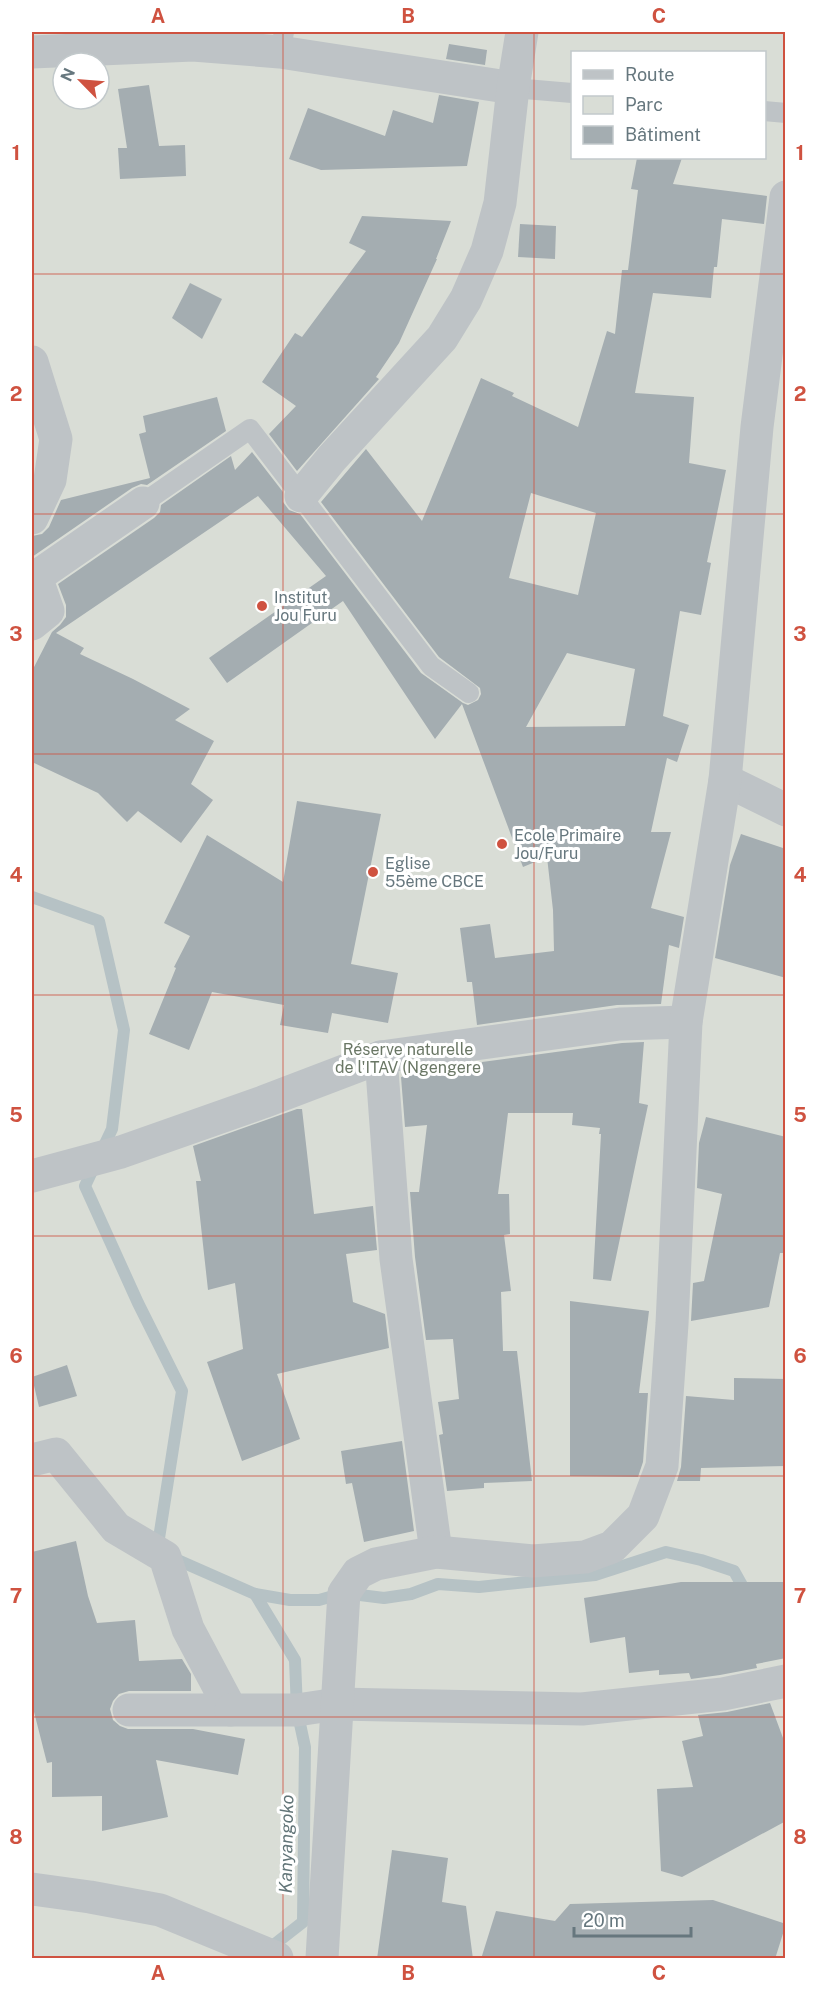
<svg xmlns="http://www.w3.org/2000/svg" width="817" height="1990" font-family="'Public Sans',sans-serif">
<rect width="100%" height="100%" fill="#f8f8f7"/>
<path fill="#d9ddd6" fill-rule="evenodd" d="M32,32H785V1958H32ZM572,52H764V158H572ZM63,63H99V99H63Z"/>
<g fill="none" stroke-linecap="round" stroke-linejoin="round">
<g stroke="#b6c2c5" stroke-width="12">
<polyline points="32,897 99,921 124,1030 112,1129 85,1186 138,1303 182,1391 157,1551 255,1594 295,1660 297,1710 305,1747 303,1922 266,1951"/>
<polyline points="255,1594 290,1600 319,1600 344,1593 384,1598 411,1594 438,1584 479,1587 595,1575 666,1552 701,1560 734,1571 748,1596"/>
</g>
</g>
<g fill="#a4adb1" fill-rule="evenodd">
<polygon points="449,44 487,50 485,65 446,59"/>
<polygon points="149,85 159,146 185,145 186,176 120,179 118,148 127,148 118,89"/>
<polygon points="439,95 479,102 467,166 321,170 289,159 308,108 385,136 393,110 433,123"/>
<path d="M637,158H682L673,184L767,196L764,224L722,219L717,267H714L711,298L653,293L635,393L694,397L689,463L726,470L707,562L711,563L701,615L680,611L663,716L689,725L677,762L667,758L651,832H671L651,908L684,917L679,948L669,945L661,1004L617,1005L477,1025L472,982H467L460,928L490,924L495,958L554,951L553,910L547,857L523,867L462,704L435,739L343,601L227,683L209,658L326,576L258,496L56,633L84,648L80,654L133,679L190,709L175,720L214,741L191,784L213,800L181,843L138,811L127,822L98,793L32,762V671L52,632L60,625L66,617V605L58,584L154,518L160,512L161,505L231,456L235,470L252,452L283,492V502L289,510L300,514L421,673L463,703L468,705L478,700L481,694L480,688L439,657L321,502L366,449L422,521L481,378L514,393L512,396L578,427L607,331L615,334L622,270H628L638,190L631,189ZM531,493L596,513L578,595L509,578ZM567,653L635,669L625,726L526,727Z"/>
<polygon points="362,216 451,221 436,259 437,259 399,343 376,377 379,379 297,471 269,434 296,406 262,382 295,333 302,337 366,251 349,243"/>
<polygon points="520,224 556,226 555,259 518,257"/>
<polygon points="190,283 222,299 202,339 172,318"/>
<polygon points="217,397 226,431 147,485 141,484 132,488 32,557 32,536 42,534 49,527 61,500 150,478 139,434 146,432 143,416"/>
<polygon points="297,801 381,814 351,964 398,973 388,1023 332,1013 328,1033 280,1025 284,1005 212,992 189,1050 149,1034 176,968 174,967 190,936 164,923 207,835 283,882"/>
<polygon points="741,834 786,849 786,978 715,958 730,865"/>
<polygon points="644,1042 639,1103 648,1105 611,1281 593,1279 601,1134 599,1134 600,1128 572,1125 573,1113 508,1113 498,1194 509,1194 510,1234 504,1235 511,1291 501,1292 503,1351 517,1351 532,1481 484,1483 484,1488 447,1491 439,1435 443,1434 438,1402 459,1399 453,1339 426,1340 415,1257 410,1192 419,1192 427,1125 405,1127 401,1077 440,1069 482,1066 482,1062 622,1043"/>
<polygon points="297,1109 302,1109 314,1214 373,1206 377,1250 346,1254 353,1302 385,1314 389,1348 277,1374 300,1439 242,1461 207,1362 243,1349 235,1283 208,1290 196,1181 201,1181 193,1146"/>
<polygon points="706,1117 786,1137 786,1253 780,1253 769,1307 691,1321 693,1283 704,1281 722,1194 697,1188 699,1143"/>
<polygon points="570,1301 649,1311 639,1393 648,1393 643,1462 638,1477 570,1476"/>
<polygon points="67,1365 77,1396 39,1407 32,1377"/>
<polygon points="734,1378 786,1379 786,1466 701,1468 700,1481 677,1481 681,1467 686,1396 734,1400"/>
<polygon points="402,1441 414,1531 364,1542 352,1483 346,1484 341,1451"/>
<polygon points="76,1541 88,1596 97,1623 135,1620 139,1661 182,1659 191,1674 191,1691 129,1691 119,1694 113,1701 110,1709 113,1720 120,1726 128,1729 193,1729 245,1739 238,1775 156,1760 168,1817 102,1831 102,1796 52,1797 52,1762 47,1763 32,1704 32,1552"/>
<polygon points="681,1582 786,1582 786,1658 756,1664 757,1668 720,1675 691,1679 689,1673 659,1675 659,1670 629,1673 625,1637 590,1643 584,1598"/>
<polygon points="770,1703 786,1746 786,1821 682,1877 661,1871 657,1789 693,1787 682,1741 703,1736 698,1715 727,1712"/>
<polygon points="392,1850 448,1858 442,1902 466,1906 473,1959 377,1959"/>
<polygon points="713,1900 786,1924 775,1959 481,1959 496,1911 555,1921 570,1904"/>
</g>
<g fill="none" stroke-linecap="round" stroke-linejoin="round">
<g stroke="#bec3c6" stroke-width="20">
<polyline points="280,52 284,32"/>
<polyline points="513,88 572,93"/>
<polyline points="764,111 786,113"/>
<polyline points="143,503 250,429 431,666 469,693"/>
</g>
<g stroke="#bec3c6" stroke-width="33">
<polyline points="32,52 193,45 280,52 513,88"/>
<polyline points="32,362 56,439 50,480 32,518"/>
<polyline points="301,496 332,458 442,338 466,299 487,251 500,203 513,88 522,32"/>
<polyline points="32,624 48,611 36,577 143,503"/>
<polyline points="725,780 786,810"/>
<polyline points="381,1057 396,1259 436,1552"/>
<polyline points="32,1176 121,1152 263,1102 381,1057 620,1024 686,1022"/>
<polyline points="32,1460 56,1454 116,1528 165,1557 188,1629 231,1710 129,1710"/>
<polyline points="231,1710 297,1710 337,1704 582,1709 723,1694 786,1681"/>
<polyline points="32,1889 90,1897 160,1910 277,1958"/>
<polyline points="322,1958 343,1609 344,1593 358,1573 376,1564 436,1552 533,1561 585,1557 612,1547 643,1516 662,1466 672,1324 686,1022 725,780 757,427 786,197"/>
</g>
</g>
<path fill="none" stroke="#cf5240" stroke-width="1.5" stroke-opacity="0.55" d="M283,32V1958M534,32V1958M32,274H786M32,514H786M32,754H786M32,995H786M32,1236H786M32,1476H786M32,1717H786"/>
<g fill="#cf5240" stroke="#fff" stroke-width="2">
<circle cx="262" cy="606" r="6"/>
<circle cx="502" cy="844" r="6"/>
<circle cx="373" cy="872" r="6"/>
</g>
<g text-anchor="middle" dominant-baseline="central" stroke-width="6" stroke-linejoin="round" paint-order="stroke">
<g font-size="16" fill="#66777e" stroke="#fff" text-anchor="start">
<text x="274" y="597">Institut<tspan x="274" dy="18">Jou Furu</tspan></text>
<text x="514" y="835">Ecole Primaire<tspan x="514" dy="18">Jou/Furu</tspan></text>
<text x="385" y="863">Eglise<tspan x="385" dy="18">55ème CBCE</tspan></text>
</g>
<g font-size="16" fill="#6a7765" stroke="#fff">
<text x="408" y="1049">Réserve naturelle<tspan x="408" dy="18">de l'ITAV (Ngengere</tspan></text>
</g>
<g font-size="18" font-style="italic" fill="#627578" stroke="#fff">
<text transform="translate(286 1844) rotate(-89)">Kanyangoko</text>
</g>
</g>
<rect width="817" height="1990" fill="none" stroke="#ffffff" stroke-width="66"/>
<rect x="571" y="51" width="195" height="108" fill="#ffffff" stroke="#c2c9cb" stroke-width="1.5"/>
<rect x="583" y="70" width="30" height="9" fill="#bec3c6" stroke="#c2c9cb" stroke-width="1.5"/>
<text x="625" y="81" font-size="18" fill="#66777e">Route</text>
<rect x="583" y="96" width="30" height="18" fill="#d9ddd6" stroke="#c2c9cb" stroke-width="1.5"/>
<text x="625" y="111" font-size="18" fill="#66777e">Parc</text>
<rect x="583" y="126" width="30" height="18" fill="#a4adb1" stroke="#c2c9cb" stroke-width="1.5"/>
<text x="625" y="141" font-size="18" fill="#66777e">Bâtiment</text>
<g transform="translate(81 81) rotate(295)"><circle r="28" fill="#ffffff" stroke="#c2c9cb" stroke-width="1.5"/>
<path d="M0-4.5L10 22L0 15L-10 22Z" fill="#cf5240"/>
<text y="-9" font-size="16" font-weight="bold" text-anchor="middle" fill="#66777e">N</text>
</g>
<path d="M574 1927v9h117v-9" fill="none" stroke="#66777e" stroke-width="3"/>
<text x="583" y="1927" font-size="18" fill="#66777e" stroke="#ffffff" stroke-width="4.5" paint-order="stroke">20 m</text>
<rect x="33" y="33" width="751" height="1924" fill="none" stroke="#cf5240" stroke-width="2"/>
<g font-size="20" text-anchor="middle" font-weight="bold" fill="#cf5240">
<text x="158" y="23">A</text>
<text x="408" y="23">B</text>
<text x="659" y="23">C</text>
<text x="16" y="160">1</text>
<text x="800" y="160">1</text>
<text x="16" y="401">2</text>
<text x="800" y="401">2</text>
<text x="16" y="641">3</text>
<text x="800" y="641">3</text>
<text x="16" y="882">4</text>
<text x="800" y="882">4</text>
<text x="16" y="1122">5</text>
<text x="800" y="1122">5</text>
<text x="16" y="1363">6</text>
<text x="800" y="1363">6</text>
<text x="16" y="1603">7</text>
<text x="800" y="1603">7</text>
<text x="16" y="1844">8</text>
<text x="800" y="1844">8</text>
<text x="158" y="1980">A</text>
<text x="408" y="1980">B</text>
<text x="659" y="1980">C</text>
</g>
</svg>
